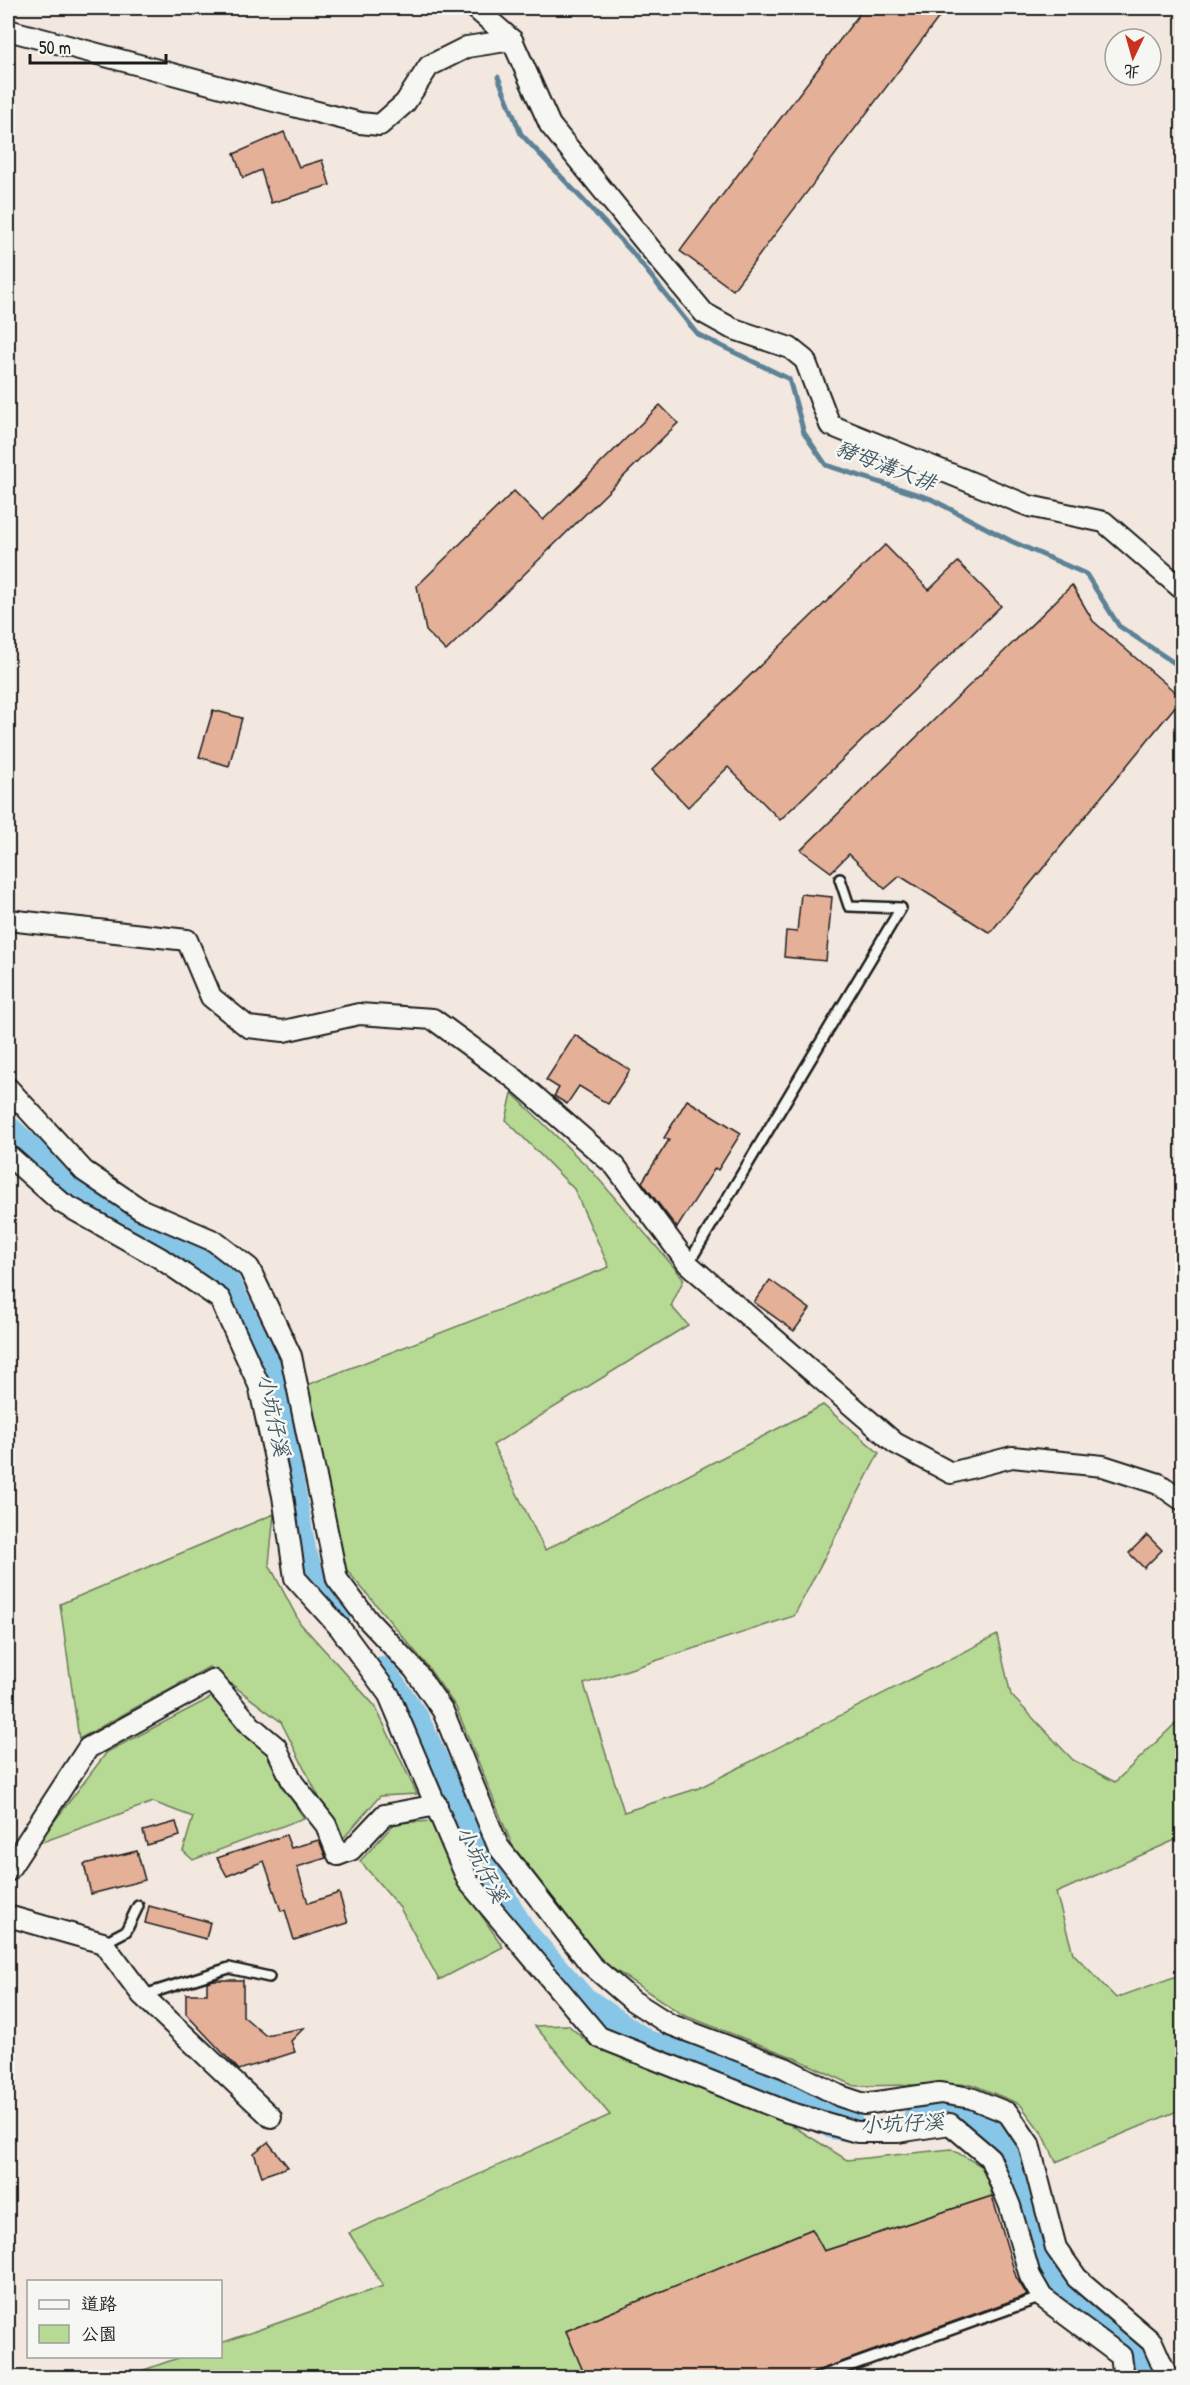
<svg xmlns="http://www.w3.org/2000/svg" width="1190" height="2385" font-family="'Patrick Hand','LXGW WenKai TC',sans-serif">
<rect width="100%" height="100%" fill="#f3e8e0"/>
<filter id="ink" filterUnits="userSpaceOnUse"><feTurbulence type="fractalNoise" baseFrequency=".0167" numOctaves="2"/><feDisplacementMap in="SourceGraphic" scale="12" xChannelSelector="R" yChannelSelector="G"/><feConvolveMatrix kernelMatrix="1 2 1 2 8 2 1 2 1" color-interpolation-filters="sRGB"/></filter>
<g filter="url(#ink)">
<g fill="#b6d994" stroke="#697a58" stroke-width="1.5">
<polygon points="512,1093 591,1170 684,1279 671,1306 688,1325 493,1445 545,1550 823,1405 879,1453 794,1616 584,1684 624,1812 699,1788 997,1635 1011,1695 1073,1760 1115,1782 1182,1717 1182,1837 1056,1893 1073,1953 1116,1998 1182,1974 1182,2109 1056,2162 1044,2136 1020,2104 971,2084 855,2086 795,2058 683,2015 604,1963 512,1845 456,1707 425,1663 345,1568 307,1385 609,1267 574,1189 506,1120"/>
<polygon points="274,1514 269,1564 300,1623 375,1706 417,1794 380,1796 341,1841 281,1722 209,1667 79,1739 60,1604"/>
<polygon points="214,1696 240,1732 271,1755 280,1783 304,1818 193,1860 183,1851 193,1817 153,1802 37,1844 107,1752"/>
<polygon points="434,1821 465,1891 503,1947 439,1980 400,1908 360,1861 395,1823"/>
<polygon points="568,2025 591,2045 788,2123 847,2160 951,2149 985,2168 992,2196 824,2251 812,2229 566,2331 586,2377 121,2378 181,2357 220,2356 221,2343 383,2286 349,2233 610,2115 535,2026"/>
</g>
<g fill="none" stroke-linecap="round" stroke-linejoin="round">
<polyline stroke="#5d8296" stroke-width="5" points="498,77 521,134 631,251 697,334 789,379 804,433 826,465 931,499 1011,541 1086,574 1119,626 1182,668"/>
<g stroke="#88c6e8" stroke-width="33">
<polyline points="8,1133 80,1200 186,1253 224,1284 268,1372 300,1552 311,1585 335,1613"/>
<polyline points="380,1673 413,1720 476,1856 519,1932 579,2000 645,2046 776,2090 834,2123 847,2125"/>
<polyline points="919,2120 937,2118 981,2125 1005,2150 1029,2224 1058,2292 1103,2323 1134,2354 1140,2378"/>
</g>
</g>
<g fill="#e5b098" stroke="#1c1c1c" stroke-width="1.5">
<polygon points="864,8 946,8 733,290 680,251"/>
<polygon points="284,132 299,167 322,160 330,185 271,203 261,170 243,178 234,154"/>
<polygon points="660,405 678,423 446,651 426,631 417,586 514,491 543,520"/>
<polygon points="885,545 929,590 958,562 1001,606 780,820 728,767 688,807 652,770"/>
<polygon points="1072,585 1093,621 1182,698 990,933 900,876 885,889 849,854 831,872 801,850"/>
<polygon points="213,710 242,718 229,766 199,757"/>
<polygon points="801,894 832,897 826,961 784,957 786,931 797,932"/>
<polygon points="575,1035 630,1070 608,1104 579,1086 567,1104 554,1096 559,1088 546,1080"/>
<polygon points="687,1100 741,1133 718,1170 715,1168 677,1228 642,1182 669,1140 664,1138"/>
<polygon points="770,1280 810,1309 794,1331 754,1302"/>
<polygon points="1147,1535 1162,1550 1144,1568 1129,1553"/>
<polygon points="176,1822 180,1836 147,1845 143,1831"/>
<polygon points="286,1835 291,1848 319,1840 326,1858 297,1867 308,1903 339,1893 348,1923 294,1940 285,1910 281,1911 264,1861 227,1876 217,1858"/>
<polygon points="137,1851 145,1880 91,1894 84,1864"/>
<polygon points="149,1906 210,1922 206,1939 145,1923"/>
<polygon points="214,1980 243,1980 243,2016 265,2035 304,2028 291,2041 295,2052 239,2070 186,2014 186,1994 207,1994 207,1982"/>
<polygon points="268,2142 288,2167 262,2176 254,2153"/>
<polygon points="992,2196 1016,2277 1027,2295 814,2372 809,2378 586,2378 566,2331 812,2229 824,2251"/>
</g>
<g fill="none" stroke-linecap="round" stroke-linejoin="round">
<defs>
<g id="service">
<polyline points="688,1264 901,908 849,906 840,879"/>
<polyline points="103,1943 126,1931 138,1906"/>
<polyline points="144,1995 229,1968 269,1977"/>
<polyline points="816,2378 1042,2297"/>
</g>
<g id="minor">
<polyline points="475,8 512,40"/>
<polyline points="8,30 270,100 360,123 380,125 405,103 429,66 467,47 512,40 550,125 649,247 704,313 731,328 790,348 805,360 830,425 1029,506 1104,522 1182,589"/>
<polyline points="8,920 187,940 211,997 248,1027 284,1031 359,1014 433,1019 515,1079 615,1166 688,1264 895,1443 951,1473 1012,1457 1103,1466 1159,1484 1182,1500"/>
<polyline points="8,1088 84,1171 140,1209 214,1241 249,1268 291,1356 337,1579 368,1620 414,1669 443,1711 498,1846 591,1965 633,2001 669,2024 785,2068 840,2096 864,2104 940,2093 971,2098 1008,2113 1029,2144 1056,2248 1077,2278 1152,2342 1168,2378"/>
<polyline points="8,1155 62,1203 160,1258 220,1299 259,1385 283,1496 295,1578 340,1628 389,1695 468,1881 599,2037 788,2112 857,2132 898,2132 950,2124 990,2158 1010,2206 1030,2276 1042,2297 1121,2356 1124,2378"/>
<polyline points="8,1871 88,1748 212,1680 251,1726 276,1747 293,1783 326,1825 338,1855 351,1850 384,1815 437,1805"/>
<polyline points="8,1916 103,1943 142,1995 271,2117"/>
</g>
</defs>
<use href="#service" stroke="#1c1c1c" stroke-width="14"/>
<use href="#minor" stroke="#1c1c1c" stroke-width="24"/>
<use href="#service" stroke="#f6f6f2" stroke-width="9"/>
<use href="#minor" stroke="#f6f6f2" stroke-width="20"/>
</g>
</g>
<g text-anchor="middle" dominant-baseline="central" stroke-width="5" stroke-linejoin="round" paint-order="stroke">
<g font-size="21" font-style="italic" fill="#425863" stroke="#f6f6f2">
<text transform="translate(886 465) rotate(21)">豬母溝大排</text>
<text transform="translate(274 1415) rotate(78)">小坑仔溪</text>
<text transform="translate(482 1864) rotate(62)">小坑仔溪</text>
<text transform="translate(902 2123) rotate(-3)">小坑仔溪</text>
</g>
</g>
<rect width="1190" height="2385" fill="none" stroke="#f6f6f2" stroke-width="30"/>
<rect x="15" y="15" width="1160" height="2355" fill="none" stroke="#1c1c1c" stroke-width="2" filter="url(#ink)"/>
<rect x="27" y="2280" width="195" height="78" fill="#f6f6f2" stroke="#9f9f9c" stroke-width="1.5"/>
<rect x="39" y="2300" width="30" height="9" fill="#f6f6f2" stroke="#9f9f9c" stroke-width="1.5"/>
<text x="81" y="2310" font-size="18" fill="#1c1c1c">道路</text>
<rect x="39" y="2325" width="30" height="18" fill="#b6d994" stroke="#9f9f9c" stroke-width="1.5"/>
<text x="81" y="2340" font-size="18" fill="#1c1c1c">公園</text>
<g transform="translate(1133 57) rotate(185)"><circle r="28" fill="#f6f6f2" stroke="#9f9f9c" stroke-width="1.5"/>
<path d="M0-4.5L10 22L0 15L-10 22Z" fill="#c8321e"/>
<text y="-9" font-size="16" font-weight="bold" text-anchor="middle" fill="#1c1c1c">北</text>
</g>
<path d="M30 54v9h136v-9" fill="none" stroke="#1c1c1c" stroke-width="3"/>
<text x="39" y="54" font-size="18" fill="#1c1c1c" stroke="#f6f6f2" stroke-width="4.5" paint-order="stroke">50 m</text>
</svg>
